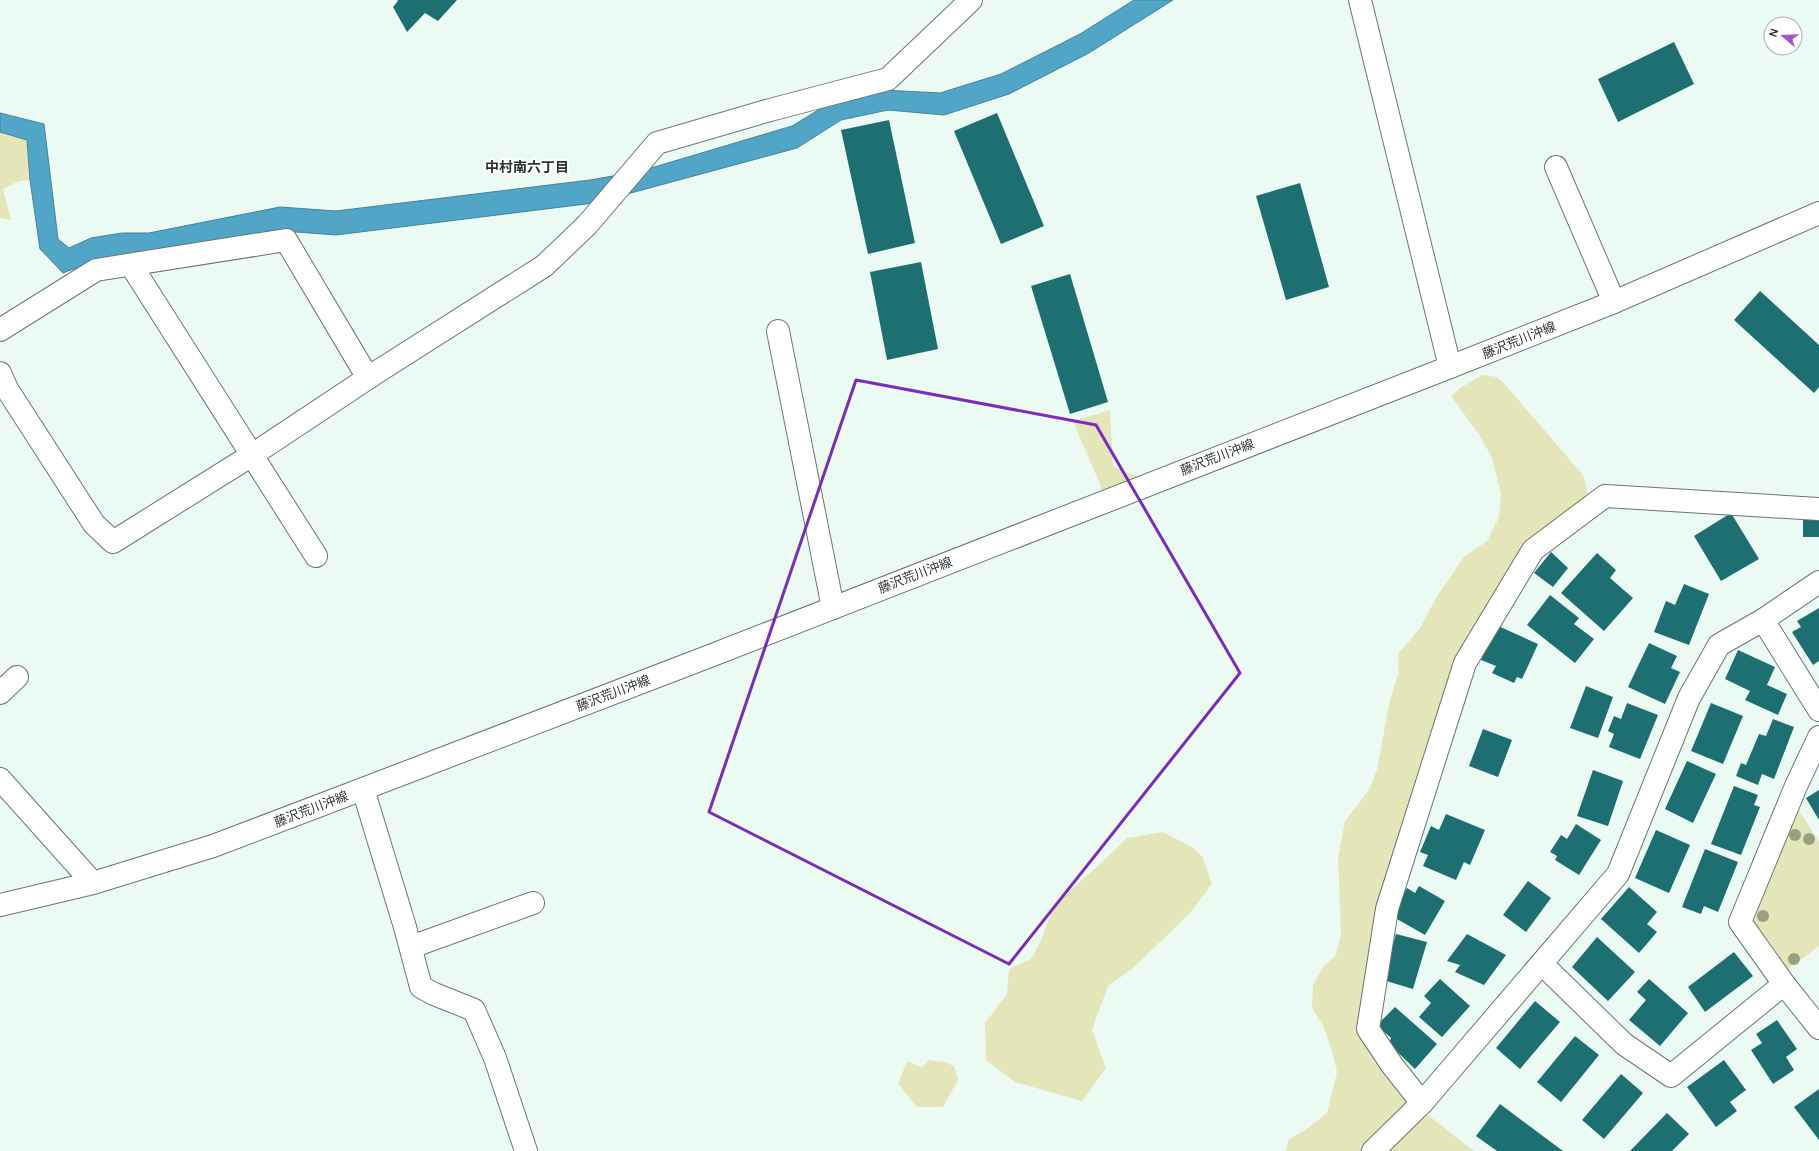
<svg xmlns="http://www.w3.org/2000/svg" width="1819" height="1151" font-family="'DM Sans','Noto Sans JP',sans-serif">
<rect width="100%" height="100%" fill="#ebfbf4"/>
<g fill="#e4e5b9">
<polygon points="0,132 27,140 30,180 19,181 3,189 11,220 0,218"/>
<polygon points="1482,375 1497,377 1502,381 1583,475 1588,493 1553,524 1476,624 1358,1029 1413,1102 1361,1151 1286,1151 1288,1140 1308,1128 1327,1113 1337,1072 1331,1047 1323,1026 1312,1008 1313,985 1323,967 1336,955 1341,933 1338,858 1345,821 1369,790 1377,770 1390,699 1398,675 1399,653 1420,628 1436,598 1464,557 1487,541 1499,517 1501,494 1492,458 1480,436 1451,396 1460,388"/>
<polygon points="1110,410 1113,466 1140,478 1105,496 1073,421"/>
<polygon points="1799,810 1819,842 1819,946 1787,970 1753,920"/>
<polygon points="1163,832 1194,848 1203,858 1212,884 1189,914 1132,969 1108,986 1092,1030 1106,1068 1082,1101 1015,1082 986,1060 985,1023 1007,994 1009,969 1031,959 1042,938 1054,904 1098,866 1127,838"/>
<polygon points="928,1060 944,1062 954,1066 958,1080 943,1107 917,1107 898,1084 907,1061 922,1068"/>
<polygon points="1428,1115 1474,1151 1389,1151 1410,1129"/>
</g>
<polygon fill="#51a5c6" stroke="#468399" points="1134,0 1173,0 1089,53 1009,94 944,115 888,110 841,120 797,148 594,203 336,235 283,231 94,261 63,273 40,249 30,180 27,140 0,132 0,113 44,124 58,239 69,248 91,238 122,233 149,233 280,207 336,211 590,180 641,171 792,126 838,98 882,90 940,93 1001,74 1080,34"/>
<g fill="#1d6f71">
<polygon points="397,0 457,0 438,21 425,13 407,32 393,7 398,1"/>
<polygon points="1674,42 1694,84 1618,122 1598,79"/>
<polygon points="997,113 1044,226 1001,244 954,131"/>
<polygon points="889,120 915,243 868,254 841,130"/>
<polygon points="1300,183 1329,287 1286,300 1256,196"/>
<polygon points="921,262 938,349 887,360 870,272"/>
<polygon points="1070,274 1108,402 1070,414 1031,286"/>
<polygon points="1760,291 1819,345 1819,387 1814,393 1734,320"/>
<polygon points="1731,513 1759,559 1721,581 1694,536"/>
<rect x="1803" y="516" width="16" height="21"/>
<polygon points="1551,552 1568,568 1553,587 1534,573"/>
<polygon points="1597,553 1616,570 1610,578 1633,598 1604,631 1561,593"/>
<polygon points="1684,584 1709,594 1689,645 1654,632 1666,601 1675,605"/>
<polygon points="1550,595 1579,618 1574,624 1594,639 1575,663 1527,625"/>
<polygon points="1819,608 1819,661 1813,665 1792,632 1801,627 1797,621"/>
<polygon points="1496,625 1538,644 1522,679 1517,677 1514,683 1492,673 1496,666 1481,660"/>
<polygon points="1649,643 1677,656 1671,668 1680,672 1665,704 1628,687"/>
<polygon points="1738,650 1775,667 1767,685 1787,694 1778,715 1745,700 1750,691 1725,679"/>
<polygon points="1586,686 1613,697 1598,738 1570,728"/>
<polygon points="1627,703 1658,715 1640,759 1609,747 1614,734 1608,731 1614,716 1621,719"/>
<polygon points="1711,703 1743,716 1723,764 1691,751"/>
<polygon points="1773,719 1794,727 1774,779 1762,774 1758,785 1736,776 1741,763 1746,765 1759,734 1766,736"/>
<polygon points="1483,729 1512,740 1498,777 1469,766"/>
<polygon points="1687,761 1716,774 1693,823 1665,809"/>
<polygon points="1593,770 1623,781 1608,826 1577,816"/>
<polygon points="1734,786 1758,795 1754,805 1760,807 1741,855 1711,844"/>
<polygon points="1819,790 1819,820 1806,798"/>
<polygon points="1446,814 1485,830 1470,865 1464,862 1456,880 1423,866 1428,855 1420,852 1431,826 1439,830"/>
<polygon points="1576,824 1601,840 1579,875 1555,860 1557,856 1550,852 1561,835 1567,839"/>
<polygon points="1656,830 1690,845 1669,893 1635,878"/>
<polygon points="1705,849 1738,862 1718,912 1704,906 1701,914 1682,907"/>
<polygon points="1528,881 1551,898 1526,932 1503,915"/>
<polygon points="1419,886 1445,901 1425,935 1390,915 1407,888 1415,893"/>
<polygon points="1629,887 1657,912 1647,924 1657,932 1639,953 1601,919"/>
<polygon points="1396,934 1427,942 1413,989 1383,980"/>
<polygon points="1467,934 1506,955 1484,985 1455,972 1460,965 1447,961"/>
<polygon points="1597,937 1635,972 1608,1001 1572,967"/>
<polygon points="1734,952 1753,976 1705,1012 1688,987"/>
<polygon points="1440,979 1470,1006 1442,1037 1419,1017 1431,1003 1424,996"/>
<polygon points="1649,979 1688,1013 1660,1046 1629,1020 1646,1000 1637,992"/>
<polygon points="1535,1001 1560,1022 1520,1069 1496,1048"/>
<polygon points="1395,1007 1437,1044 1415,1069 1389,1044 1391,1038 1377,1025"/>
<polygon points="1777,1020 1797,1049 1786,1057 1794,1070 1773,1084 1751,1050 1762,1043 1756,1034"/>
<polygon points="1575,1036 1599,1055 1561,1102 1537,1082"/>
<polygon points="1724,1060 1746,1090 1730,1102 1737,1111 1716,1127 1687,1087"/>
<polygon points="1621,1074 1643,1093 1604,1139 1582,1120"/>
<polygon points="1819,1089 1819,1140 1794,1107"/>
<polygon points="1500,1104 1563,1151 1497,1151 1476,1136"/>
<polygon points="1667,1113 1689,1134 1672,1151 1630,1151"/>
</g>
<g fill="none" stroke-linecap="round" stroke-linejoin="round">
<defs>
<g id="minor">
<polyline points="1360,0 1450,367"/>
<polyline points="1556,167 1614,302"/>
<polyline points="131,265 316,556"/>
<polyline points="0,330 96,270 286,240 368,378"/>
<polyline points="778,331 833,608"/>
<polyline points="0,373 7,389 94,524 113,542 252,455 377,372 544,266 587,225 657,143 770,110 888,79 971,0"/>
<polyline points="1763,620 1819,710"/>
<polyline points="0,693 17,677"/>
<polyline points="0,779 93,883"/>
<polyline points="363,789 405,927 421,987 434,994 474,1010 495,1058 526,1151"/>
<polyline points="411,947 533,903"/>
<polyline points="1542,964 1624,1044 1671,1076 1784,984 1819,1028"/>
<polyline points="1784,984 1740,922 1796,786 1819,737"/>
<polyline points="1422,1103 1392,1065 1368,1029 1387,909 1465,663 1533,550 1605,496 1819,509"/>
<polyline points="1373,1151 1422,1103 1618,874 1689,698 1719,645 1763,620 1819,582"/>
</g>
<polyline id="secondary" points="0,905 93,883 213,846 363,789 710,656 1450,367 1614,302 1819,213"/>
</defs>
<use href="#minor" stroke="#697770" stroke-width="24"/>
<use href="#secondary" stroke="#697770" stroke-width="24"/>
<use href="#minor" stroke="#fff" stroke-width="22"/>
<use href="#secondary" stroke="#fff" stroke-width="22"/>
</g>
<g fill="#99a07f">
<circle cx="1795" cy="835" r="6"/>
<circle cx="1809" cy="839" r="6"/>
<circle cx="1763" cy="916" r="6"/>
<circle cx="1794" cy="959" r="6"/>
</g>
<path fill="none" stroke="#7b2cbf" stroke-width="3" stroke-linejoin="round" d="M856,380L1096,425L1240,673L1009,964L709,812Z"/>
<g text-anchor="middle" dominant-baseline="central" stroke-width="4" stroke-linejoin="round" paint-order="stroke">
<g font-size="13" fill="#2e3431" stroke="#fff">
<text transform="translate(1519 340) rotate(-22)">藤沢荒川沖線</text>
<text transform="translate(1217 457) rotate(-21)">藤沢荒川沖線</text>
<text transform="translate(915 575) rotate(-21)">藤沢荒川沖線</text>
<text transform="translate(613 693) rotate(-21)">藤沢荒川沖線</text>
<text transform="translate(311 809) rotate(-21)">藤沢荒川沖線</text>
</g>
<g font-size="14" font-weight="bold" fill="#2e3431" stroke="#fff">
<text x="527" y="167">中村南六丁目</text>
</g>
</g>
<g transform="translate(1783 36) rotate(289)"><circle r="19" fill="#ffffff" stroke="#abaead"/>
<path d="M0-3L7 15L0 10L-7 15Z" fill="#a555c6"/>
<text y="-6" font-size="11" font-weight="bold" text-anchor="middle" fill="#2e3431">N</text>
</g>
</svg>
